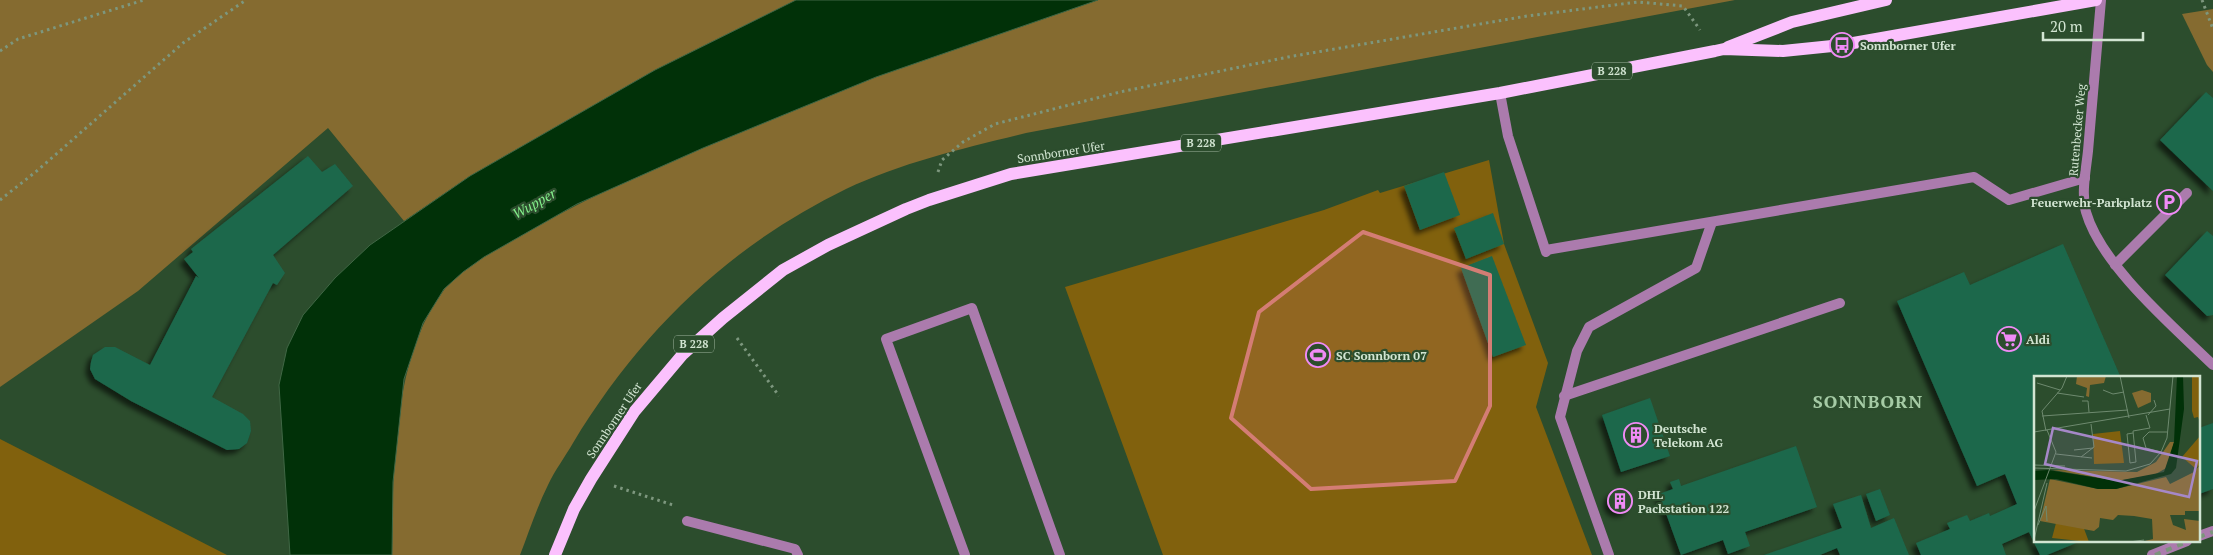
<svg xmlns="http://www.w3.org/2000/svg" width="2213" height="555" font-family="'PT Serif',serif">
<defs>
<filter id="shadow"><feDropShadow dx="-4.5" dy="4.5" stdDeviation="2.5" flood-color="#0009"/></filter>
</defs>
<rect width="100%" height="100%" fill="#2c4d2d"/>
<g fill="#81610d">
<polygon points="1489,160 1504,244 1548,363 1536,407 1592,555 1163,555 1065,287 1324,210 1378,190 1380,193"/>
<polygon points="0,439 227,555 0,555"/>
</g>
<g fill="#856b30">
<polygon points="0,0 796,0 655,70 470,176 404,221 328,128 138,291 0,387"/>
<path d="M1098,0H1735L1026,133C965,148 903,162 846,189C729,246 640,332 573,443C565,457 555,470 548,485C537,507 529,532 520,555H392C393,473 392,357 444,290C464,263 505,245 534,228C605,188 680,157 756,126C796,110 836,93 876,77C949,50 1024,26 1098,0Z"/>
<polygon points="2213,9 2213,72 2207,65 2182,14"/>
</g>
<polygon fill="#013108" stroke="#406745" points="796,0 1098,0 876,77 703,148 577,204 484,257 463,272 444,289 423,323 404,379 393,482 392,555 290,555 279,385 287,348 303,315 335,278 370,245 470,176 655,70"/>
<g fill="#1c674c" filter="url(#shadow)">
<polygon points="2206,92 2213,98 2213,191 2160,140"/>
<polygon points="308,156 322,172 335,164 353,186 273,255 285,273 277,285 273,283 212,397 243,414 250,421 251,431 247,443 239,449 227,450 131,401 95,379 90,369 91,362 93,355 105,347 115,347 150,365 196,276 199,278 184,259 193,252 191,249"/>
<polygon points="1444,172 1460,215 1420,230 1404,186"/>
<polygon points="1493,213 1504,244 1466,259 1454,228"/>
<polygon points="2207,231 2213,236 2213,315 2207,316 2165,275"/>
<polygon points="2063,244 2121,378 2036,378 2036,541 2081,541 2047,555 2040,555 2029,532 2002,544 2006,555 1921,555 1916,543 1950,529 1947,523 1967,515 1970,521 1989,513 1990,516 2017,504 2005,474 1977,486 1897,301 1964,272 1970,285"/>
<polygon points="1492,256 1526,345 1493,357 1461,268"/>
<polygon points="1650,398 1670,456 1621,472 1602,415"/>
<polygon points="2213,423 2213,489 2199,494 2199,428"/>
<polygon points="1796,446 1817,507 1745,532 1750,546 1728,554 1723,540 1681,555 1659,494 1673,489 1670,482 1679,479 1681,486"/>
<circle cx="1620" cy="501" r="12"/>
<polygon points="1880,489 1890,515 1876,521 1866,494"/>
<polygon points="1861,495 1871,528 1894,518 1909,555 1840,555 1837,548 1820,555 1764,555 1842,528 1833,504"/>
</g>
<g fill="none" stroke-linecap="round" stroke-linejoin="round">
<g stroke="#7d977e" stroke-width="3" stroke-dasharray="2.5 4" stroke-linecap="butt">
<polyline points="2202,0 2213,29"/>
<polyline points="0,51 18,39 144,0"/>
<polyline points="938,172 942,160 963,142 995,124 1120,92 1288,57 1527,16 1638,2 1683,6 1700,30"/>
<polyline points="0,200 38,170 183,43 246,0"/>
<polyline points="737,338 779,396"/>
<polyline points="614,486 673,505"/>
</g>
<g stroke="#ab7bad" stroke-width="10">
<polyline points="1500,93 1508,136 1546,252"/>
<polyline points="1546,250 1974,177 2009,200 2085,178"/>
<polyline points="2115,265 2187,193"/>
<polyline points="1564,396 1840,303"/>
<polyline points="687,521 795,549 798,555"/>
<polyline points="965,555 886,339 972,308 1060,555"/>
<polyline points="1609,555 1560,417 1577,351 1589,327 1696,268 1712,222"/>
</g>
<g stroke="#ab7bad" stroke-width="10">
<path d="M2101,0C2097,50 2092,101 2088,151C2086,170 2081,193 2086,212C2101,265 2173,326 2213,365"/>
<polyline points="2199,536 2213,531"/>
<polyline points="2152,555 2187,541"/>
</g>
<g stroke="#fbc1fd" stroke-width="12">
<polyline points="1728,47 1792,22 1886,0"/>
<polyline points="555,555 574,509 591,479 634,412 683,354 723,318 783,270 828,245 906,209 929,200 1011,174 1500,93 1715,51 1724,49 1783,51 1842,45 2096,0"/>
</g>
<g stroke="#7b957b" stroke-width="4" stroke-dasharray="6 6" stroke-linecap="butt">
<polyline points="2199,537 2213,532"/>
<polyline points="2155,555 2189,541"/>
</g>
</g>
<path fill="#d47d74" fill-opacity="0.2" stroke="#d47d74" stroke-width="4" stroke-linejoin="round" d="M1363,232L1490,275V406L1455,481L1311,489L1231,418L1259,312Z"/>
<defs>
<symbol id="bus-ring" viewBox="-11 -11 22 22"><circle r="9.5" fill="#2c4d2d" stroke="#f08bf6" stroke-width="1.5"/><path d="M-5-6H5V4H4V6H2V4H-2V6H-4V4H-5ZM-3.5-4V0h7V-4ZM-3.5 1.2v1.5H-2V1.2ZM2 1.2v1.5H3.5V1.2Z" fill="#f08bf6"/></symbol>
<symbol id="parking-ring" viewBox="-11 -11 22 22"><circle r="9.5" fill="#2c4d2d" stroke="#f08bf6" stroke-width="1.5"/><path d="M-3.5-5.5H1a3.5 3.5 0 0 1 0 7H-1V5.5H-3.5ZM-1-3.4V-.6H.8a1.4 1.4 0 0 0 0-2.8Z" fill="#f08bf6"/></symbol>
<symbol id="supermarket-ring" viewBox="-11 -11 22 22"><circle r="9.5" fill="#2c4d2d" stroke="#f08bf6" stroke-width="1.5"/><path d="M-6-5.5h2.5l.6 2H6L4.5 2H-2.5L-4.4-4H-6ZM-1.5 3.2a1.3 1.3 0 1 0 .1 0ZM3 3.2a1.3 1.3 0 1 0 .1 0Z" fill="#f08bf6"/></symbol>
<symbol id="stadium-ring" viewBox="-11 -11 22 22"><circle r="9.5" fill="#2c4d2d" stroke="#f08bf6" stroke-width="1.5"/><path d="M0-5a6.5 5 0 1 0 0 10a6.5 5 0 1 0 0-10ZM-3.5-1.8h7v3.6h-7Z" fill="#f08bf6"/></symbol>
<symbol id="building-ring" viewBox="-11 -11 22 22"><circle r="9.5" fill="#2c4d2d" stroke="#f08bf6" stroke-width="1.5"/><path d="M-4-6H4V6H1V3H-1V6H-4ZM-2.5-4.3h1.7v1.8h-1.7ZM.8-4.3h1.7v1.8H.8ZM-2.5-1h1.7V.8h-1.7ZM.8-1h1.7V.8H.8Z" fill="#f08bf6"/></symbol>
</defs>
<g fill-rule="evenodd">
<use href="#bus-ring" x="1828" y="31" width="28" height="28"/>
<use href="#parking-ring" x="2155" y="188" width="28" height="28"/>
<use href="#supermarket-ring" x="1995" y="325" width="28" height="28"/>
<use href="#stadium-ring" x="1304" y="341" width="28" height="28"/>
<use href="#building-ring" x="1622" y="421" width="28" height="28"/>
<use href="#building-ring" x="1606" y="487" width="28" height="28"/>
</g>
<g text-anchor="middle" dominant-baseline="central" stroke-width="4.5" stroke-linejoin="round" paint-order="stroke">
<g fill="#2c4d2d" stroke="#a0b7a0" stroke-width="1">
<rect x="1592" y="62.5" width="40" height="17" rx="4"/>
<rect x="1181" y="134.5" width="40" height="17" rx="4"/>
<rect x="674" y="335.5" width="40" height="17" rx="4"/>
</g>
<g font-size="11" font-weight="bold" fill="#d2e5d2">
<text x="1612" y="71">B 228</text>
<text x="1201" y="143">B 228</text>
<text x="694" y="344">B 228</text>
</g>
<g font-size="12" font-weight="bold" fill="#d2e5d2" stroke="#2c4d2d" text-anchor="start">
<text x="1860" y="45">Sonnborner Ufer</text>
<text x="2152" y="202" text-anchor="end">Feuerwehr-Parkplatz</text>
<text x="2026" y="339">Aldi</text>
<text x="1336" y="355">SC Sonnborn 07</text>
<text x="1654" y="428">Deutsche<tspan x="1654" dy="14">Telekom AG</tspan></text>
<text x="1638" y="494">DHL<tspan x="1638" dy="14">Packstation 122</tspan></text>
</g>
<g font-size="12" fill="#d2e5d2" stroke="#2c4d2d">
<text transform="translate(2077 130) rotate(-85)">Rutenbecker Weg</text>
<text transform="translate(1061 152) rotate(-9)">Sonnborner Ufer</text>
<text transform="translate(614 420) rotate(-56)">Sonnborner Ufer</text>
</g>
<g font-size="14" font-style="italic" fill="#83ef8a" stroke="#2c4d2d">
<text transform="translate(534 203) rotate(-29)">Wupper</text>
</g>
<g font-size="18" font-weight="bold" letter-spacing="1" fill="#a5cba5" stroke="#2c4d2d">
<text x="1868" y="401">SONNBORN</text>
</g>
</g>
<g transform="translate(2034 376)">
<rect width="166" height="166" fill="#2c4d2d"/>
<path d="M158,0H166V46L164,41L160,42L158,35ZM86,55L90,87L60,88L59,58ZM166,60V88L162,93L148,81ZM26,128L46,142L55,166L18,162L22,147H25Z" fill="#81610d"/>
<path d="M43,0H72L70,7L56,9L55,21L52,20L53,12L42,8ZM108,14L117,17V26L104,32L98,17ZM136,66H140L134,91L120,99L83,105L19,94L103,96L122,86ZM166,89V135H151V139H136L139,149L152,154L150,143L166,145V166H107L119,163L118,143L100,140L84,139L79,144L66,142L65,151L60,155L6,145L16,103L64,113H82L132,101L136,108L160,96Z" fill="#856b30"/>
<path d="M143,0H149L150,33L142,92L137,98L82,113H64L22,103L0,104V95L14,94L83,105L130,96L140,66Z" fill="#013108"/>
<path fill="none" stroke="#6e8a6f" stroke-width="1" d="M86,0L95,42M3,7L26,14M69,14L79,18L90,16M23,17L50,21M48,25H54L55,36M114,39L122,30L120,24M8,40L94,34M12,55L8,35L28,12L33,0M0,56L136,33M99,57L93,58L96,87L102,86L99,55L116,52L112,39M40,74L59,72M127,76L112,72L109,62L115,56H133M22,78L58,82M47,81L60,71L57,48M0,89L31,90M0,92L92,95L116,88L127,76L133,62L139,0M0,135L22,76L13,54M4,149L12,130L13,145M0,164L13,107M95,166L110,164"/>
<path fill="#a688c8" fill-opacity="0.15" stroke="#a688c8" stroke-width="2.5" d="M19,52L163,85L155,121L11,88Z"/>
<rect width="166" height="166" fill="none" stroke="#d2e5d2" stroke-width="2.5"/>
</g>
<path d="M2043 32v8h100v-8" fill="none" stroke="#d2e5d2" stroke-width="2.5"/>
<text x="2050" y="32" font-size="15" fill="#d2e5d2" stroke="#2c4d2d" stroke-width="4" paint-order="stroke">20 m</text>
</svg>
